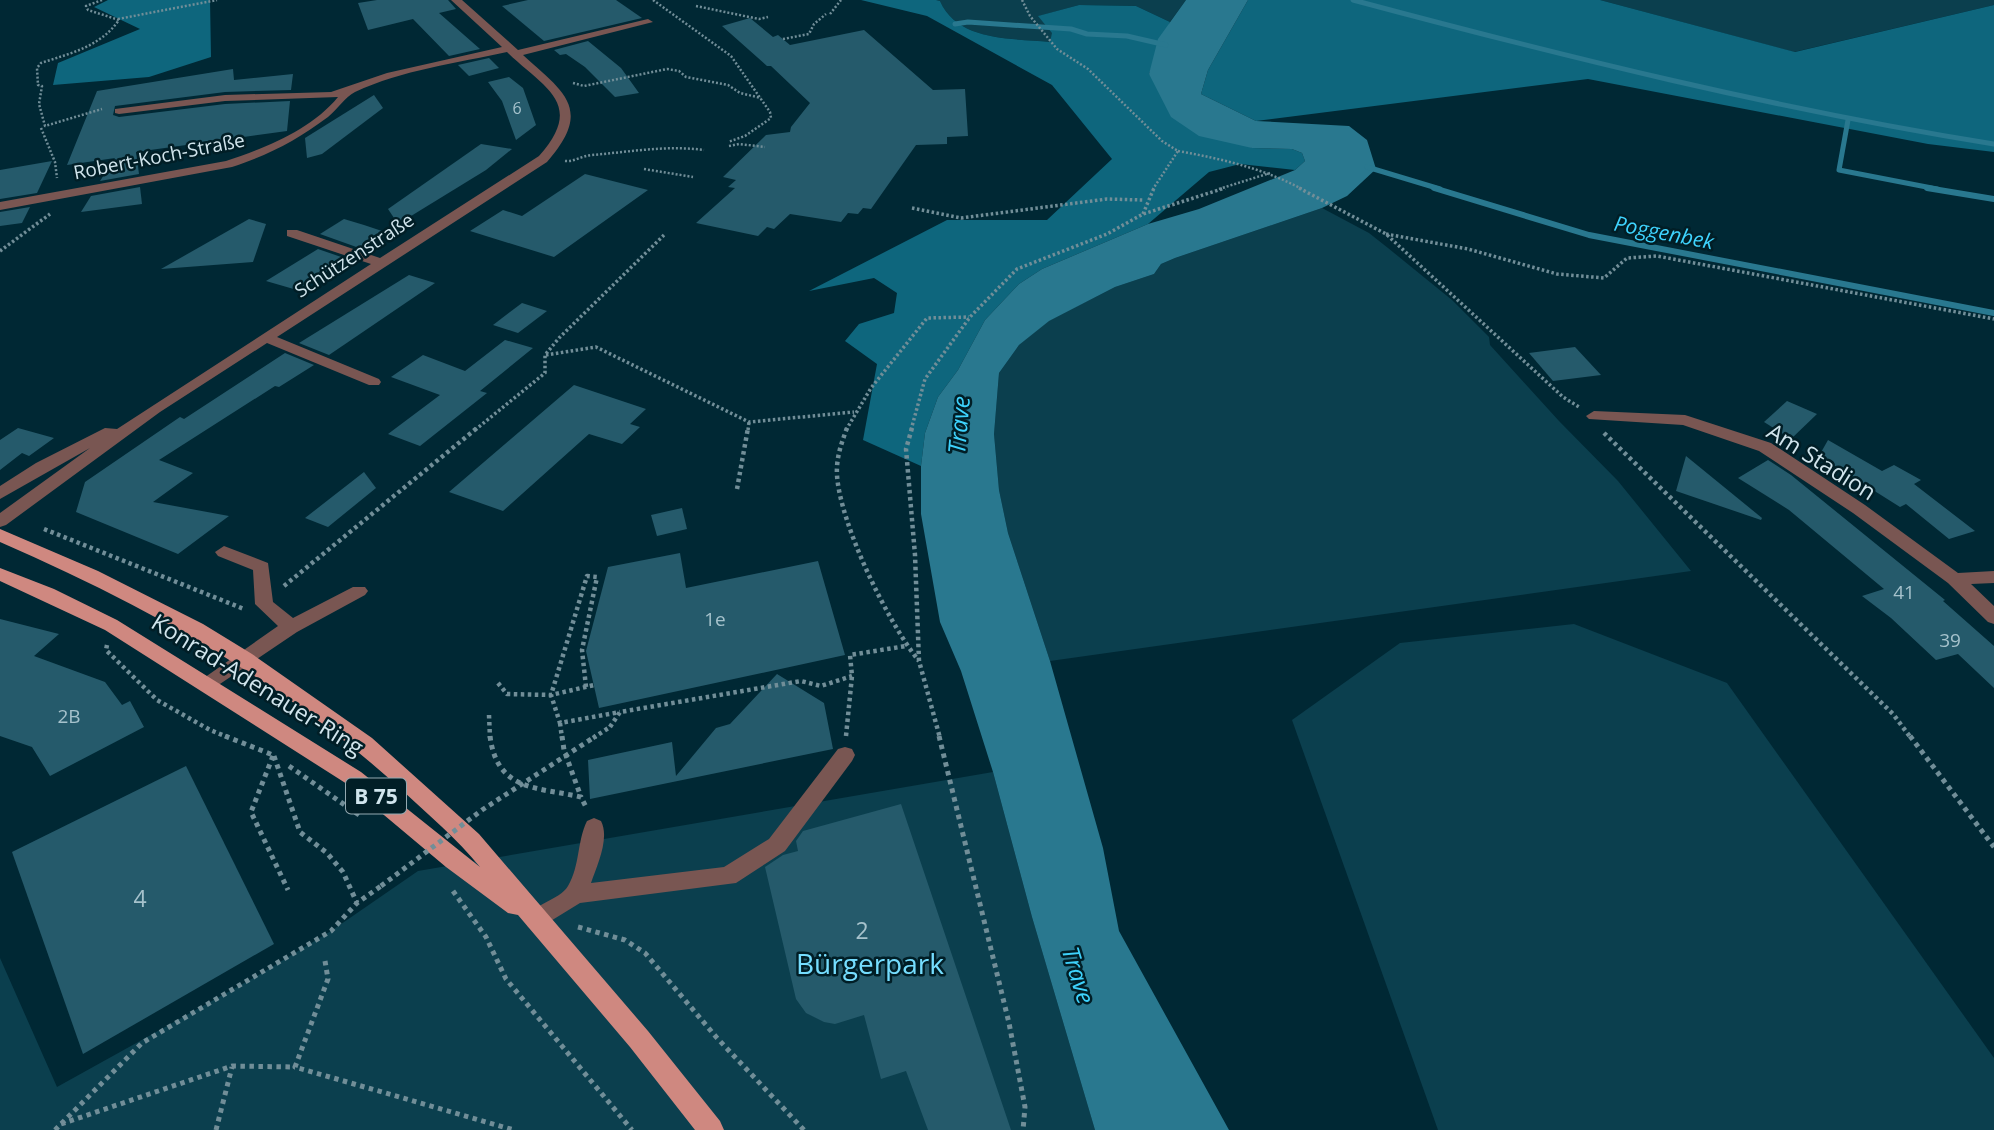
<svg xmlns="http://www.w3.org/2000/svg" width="1994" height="1130" font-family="'Open Sans',sans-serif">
<rect width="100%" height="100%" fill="#002834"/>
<g fill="#0b3f4e">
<path d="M936,0H1186L1170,22L1136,6L1079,5L1039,16L1053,33L1050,42C1012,38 958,42 940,1Z"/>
<polygon points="1600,0 1994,0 1994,5 1794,52"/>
<polygon points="1322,208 1369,233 1388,248 1452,300 1489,337 1490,345 1559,421 1618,481 1691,571 1050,661 1008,533 999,490 994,434 999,373 1019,345 1048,321 1115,287 1154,274 1161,264 1175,258"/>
<polygon points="1574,624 1727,683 1994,1058 1994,1130 1438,1130 1292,720 1400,643"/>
<polygon points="993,772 1032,917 1095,1130 0,1130 0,958 57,1087 257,976 331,931 418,871"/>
</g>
<g fill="#0e667d">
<polygon points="108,0 210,0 211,57 149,77 53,85 58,63 140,29 94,7"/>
<path d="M861,0H936L940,1C958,42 1012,38 1050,42L1052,33L1038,16L1079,5L1136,6L1170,22L1149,74L1252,148L1292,149L1302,153L1305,161L1295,170L1240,164L1209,172L1148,224L1042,269L1019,284L985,320L958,370L938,397L925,433L921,466L863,440L877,364L845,341L859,324L894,313L897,293L874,278L809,291L947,220H1047L1112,159L1052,85L927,16Z"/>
<polygon points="1248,0 1600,0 1795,52 1994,5 1994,152 1928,144 1588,79 1256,121 1201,94 1208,70"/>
</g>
<polygon fill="#29788f" points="1186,0 1248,0 1208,70 1201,94 1256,121 1349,126 1367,140 1376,169 1347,196 1322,208 1175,258 1161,264 1154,274 1115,287 1049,321 1019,345 999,373 994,434 999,490 1008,533 1050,661 1103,848 1119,931 1229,1130 1095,1130 1032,917 993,772 961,671 940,622 921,514 921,466 925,433 938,397 958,370 985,320 1019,284 1042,269 1148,224 1199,209 1295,170 1305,161 1302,153 1292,149 1252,148 1199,136 1171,117 1149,74 1158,39"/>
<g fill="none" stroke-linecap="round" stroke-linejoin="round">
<g stroke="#29788f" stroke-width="5">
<path d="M1353,0C1566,57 1776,109 1994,144"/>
<polyline points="955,24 968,22 1071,29 1087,34 1127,36 1166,45"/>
<polyline points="1848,120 1839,170 1937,189"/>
<polyline points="1367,167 1440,189"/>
</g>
<g stroke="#29788f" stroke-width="6">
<polyline points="1434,188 1589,235 1994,313"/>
<polyline points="1927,188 1994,199"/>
</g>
</g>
<g fill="#255a6b">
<polygon points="377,0 448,0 456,9 439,13 480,49 449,56 413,19 368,30 358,3"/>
<polygon points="528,0 616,0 642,18 544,41 502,6"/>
<polygon points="750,18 773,37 778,35 790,45 864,30 933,90 965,89 968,136 947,137 947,144 916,145 871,209 863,208 858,214 848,213 841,222 790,214 774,229 767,227 758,236 696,223 735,188 728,187 736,180 723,177 766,135 790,132 791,127 810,103 771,66 767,66 722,26"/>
<polygon points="588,41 621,68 639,93 615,97 585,67 566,54 560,55 554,50"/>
<polygon points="489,58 499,68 469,76 458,65"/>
<polygon points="233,69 234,80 293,74 291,90 225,92 115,106 113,115 119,117 225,104 290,101 287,131 136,152 139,174 100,181 115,158 67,165 97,91"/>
<polygon points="509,77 523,88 536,125 516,140 502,101 488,82"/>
<polygon points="374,95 383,108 322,154 307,158 305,138"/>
<polygon points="481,144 512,149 486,170 398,224 388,209"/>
<polygon points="52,161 37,193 0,199 0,170"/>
<polygon points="585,174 648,190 554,257 470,231 503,210 522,216"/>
<polygon points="140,187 142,204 81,212 91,196"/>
<polygon points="30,207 22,223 0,226 0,212"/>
<polygon points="249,219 266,224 253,262 161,269"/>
<polygon points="344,219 364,225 388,233 362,249 320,234"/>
<polygon points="318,249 347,259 297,290 266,281"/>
<polygon points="409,275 435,283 329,355 299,343"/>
<polygon points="522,303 547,311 518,333 493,325"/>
<polygon points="505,340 533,348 480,391 487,393 420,446 388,434 440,395 391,377 423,355 465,371"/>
<polygon points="1575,347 1601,375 1553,381 1529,353"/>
<polygon points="285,353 314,365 279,387 275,386 159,460 193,473 153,502 229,516 178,554 76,512 85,482 180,417 184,419"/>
<polygon points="574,385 646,409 630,424 640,427 622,444 589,434 503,511 449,492"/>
<polygon points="1787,401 1817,414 1791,439 1764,422"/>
<polygon points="18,428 54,438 29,456 22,453 0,470 0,440"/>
<polygon points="1828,440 1882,471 1894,465 1921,480 1914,484 1975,531 1949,539 1906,504 1900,507 1819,456"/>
<polygon points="1686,456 1762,518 1761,520 1676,491"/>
<polygon points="1768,460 1791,475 1945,600 1943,601 1994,646 1994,688 1958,654 1936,660 1891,618 1862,596 1884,589 1789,510 1738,478"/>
<polygon points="364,472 376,488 328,527 305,518"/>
<polygon points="682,508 687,529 657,536 651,515"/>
<polygon points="680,553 686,588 818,561 845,655 599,708 586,651 608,567"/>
<polygon points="0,619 59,634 34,656 105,682 122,705 130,701 144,727 50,776 32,747 0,736"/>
<polygon points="777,674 824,703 833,749 590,799 588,760 672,742 676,776 716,728 730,724"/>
<polygon points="186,766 274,944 83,1054 12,852"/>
<polygon points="901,804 1011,1130 928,1130 906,1071 881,1079 864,1015 835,1024 824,1022 806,1013 796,999 765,867 783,855 798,851 796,841 803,831"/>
</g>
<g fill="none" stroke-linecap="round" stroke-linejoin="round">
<g stroke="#718e98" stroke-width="2.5" stroke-dasharray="2 2" stroke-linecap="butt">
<path d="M102,0L86,6L88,10L119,20C100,47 71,53 41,63L37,68L38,85L42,86L39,104L45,126L102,109"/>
<polyline points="653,0 731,56 770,112 771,118 745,136 728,142"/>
<polyline points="1022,0 1030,16 1057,49 1088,69 1162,141 1178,151 1153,189"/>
<polyline points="696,6 759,19 768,17"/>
<polyline points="830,14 841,0"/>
<polyline points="118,19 217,0"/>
<polyline points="783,39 809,34 814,24 826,14"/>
<polyline points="573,83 584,86 667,69 679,71 686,77 728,85 740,93 761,98"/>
<polyline points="41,128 55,162 57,178"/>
<polyline points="729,146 739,144 765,147"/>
<path d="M1178,151C1222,159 1262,168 1302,189"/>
<path d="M565,161C574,162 581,156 592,155C629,152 666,145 704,150"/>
<polyline points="644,169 693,177"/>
<polyline points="1219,189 1270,173"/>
</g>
<g stroke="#718e98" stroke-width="3.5" stroke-dasharray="2.5 2.5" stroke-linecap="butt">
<polyline points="1299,188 1386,234 1563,397 1579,407"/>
<polyline points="912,208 961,218 1107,199 1143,200"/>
<polyline points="1143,214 1154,188"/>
<polyline points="1386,234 1468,249 1557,274 1604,278 1627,258 1657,256 1994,319"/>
<polyline points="0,251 50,214"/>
<polyline points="546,355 596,347 749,422 854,412"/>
<polyline points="475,430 545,373 545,355 559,338 664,235"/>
<polyline points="748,430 749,422"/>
<polyline points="846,430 871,388 927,318 969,317"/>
<polyline points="911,430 925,379 970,317 1017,269 1107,234 1143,214 1225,188"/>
</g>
<g stroke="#718e98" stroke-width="4.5" stroke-dasharray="3.5 3.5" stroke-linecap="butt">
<path d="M847,428C841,444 836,459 837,475C840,524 888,623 919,661"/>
<polyline points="912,428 906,449 915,555 919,661 940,738"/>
<polyline points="1604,433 1893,714 1911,738"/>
<polyline points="737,489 748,428"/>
<polyline points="44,529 244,609"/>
<polyline points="284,586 477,428"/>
<polyline points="107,645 106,650 157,700 210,730 230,738"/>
<polyline points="498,683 507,694 551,695 594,685"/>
<polyline points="586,687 582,650 597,577 587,576 551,695 560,723 620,712"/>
<polyline points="489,715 490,738"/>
<polyline points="560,723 562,738"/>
<polyline points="610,727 620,712 801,681 821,686 852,676"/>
<polyline points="846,736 852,676 850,655 906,646"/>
</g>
<g stroke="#718e98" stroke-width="5" stroke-dasharray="4.5 4.5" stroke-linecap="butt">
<polyline points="225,736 273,755"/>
<path d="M490,736C497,792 538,787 581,797L586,807"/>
<polyline points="562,736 564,750 581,797"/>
<polyline points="939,736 1009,1023 1025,1107 1023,1130"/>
<polyline points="1910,736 1994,847"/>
<polyline points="273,756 251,812 288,890"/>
<polyline points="274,756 300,832 327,853 343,872 357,903"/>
<polyline points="289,766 362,817"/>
<polyline points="453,891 486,937 506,979 632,1130"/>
<polyline points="578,927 625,940 645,953 717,1038 804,1130"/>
<polyline points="325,961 328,979 295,1067 514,1130"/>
<polyline points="61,1124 232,1066 295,1067"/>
<polyline points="55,1130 142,1043 331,931 357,903 381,886"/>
<polyline points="216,1130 232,1067"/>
</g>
<g fill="#795652" fill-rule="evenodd">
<path d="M451,0H462L518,50L648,19L653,22L523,55C565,93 593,109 547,162L277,337L379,379L381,382L379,385H369L267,343L160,412L6,525L0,527V513L90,448L0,499V486L36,463L105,428L117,429L371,264L287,236V230H297L380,258L539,156C586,103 544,88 507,52C457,63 402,70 355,92C345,97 337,110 328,117C297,140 269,155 232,167L0,210V202L226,161C265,148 311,130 338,97L225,101L119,114L115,113V109L225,95L331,92L387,73L502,47Z"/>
<polygon points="1594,411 1685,415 1771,443 1865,505 1958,573 1994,571 1994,583 1971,584 1994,606 1994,624 1988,622 1948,583 1853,513 1759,451 1683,425 1589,419 1586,416"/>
<polygon points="224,546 268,563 273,602 293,618 353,587 365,587 368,591 365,595 297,632 208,692 201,690 198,685 201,680 278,626 255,604 253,570 218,556 215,552"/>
<path d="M845,747L852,749L855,755L852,761L785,851L736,883L580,903L536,930L528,927L525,920C533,903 559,901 568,886C580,866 577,841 587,821L594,818L601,821C610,838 597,866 591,883L724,867L769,839L838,749Z"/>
</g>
<path fill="#cf8880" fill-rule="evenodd" d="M0,529L98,571L203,624L252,654L372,738L479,834L648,1031L720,1121L724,1130H695L630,1047L518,915L508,913L446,867L347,784L105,630L0,581V568L54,589L117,620L361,772L480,867C457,839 430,816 404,792C283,681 149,607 0,542Z"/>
<polyline stroke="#718e98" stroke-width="4.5" stroke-dasharray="3.5 3.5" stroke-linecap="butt" points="593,738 610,727"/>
<polyline stroke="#718e98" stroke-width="5" stroke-dasharray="4.5 4.5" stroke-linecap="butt" points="381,886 482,810 596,736"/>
</g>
<g text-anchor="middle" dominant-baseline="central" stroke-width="5" stroke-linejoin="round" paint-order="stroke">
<g font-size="16" fill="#a6c2cc">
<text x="517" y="108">6</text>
</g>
<g font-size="19" fill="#d1e5ed" stroke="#011e26">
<text transform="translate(159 156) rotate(-11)">Robert-Koch-Straße</text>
<text transform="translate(354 255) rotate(-33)">Schützenstraße</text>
</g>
<g font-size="19" fill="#a6c2cc">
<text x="1904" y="592">41</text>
<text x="715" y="619">1e</text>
<text x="1950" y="640">39</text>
<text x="69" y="716">2B</text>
</g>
<g font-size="21" font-style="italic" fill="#3ed3fd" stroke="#011e26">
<text transform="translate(1664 232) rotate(11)">Poggenbek</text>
</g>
<rect fill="#011e26" stroke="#93a9b1" stroke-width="2" x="346" y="778.5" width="60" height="35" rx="5"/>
<g font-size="21" font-weight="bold" fill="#d1e5ed">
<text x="376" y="796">B 75</text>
</g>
<g font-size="23" fill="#d1e5ed" stroke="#011e26">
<text transform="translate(1822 461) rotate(32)">Am Stadion</text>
<text transform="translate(258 684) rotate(32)">Konrad-Adenauer-Ring</text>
</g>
<g font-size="23" fill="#a6c2cc">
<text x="140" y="898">4</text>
<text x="862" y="930">2</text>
</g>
<g font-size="24" font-style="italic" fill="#3ed3fd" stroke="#011e26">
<text transform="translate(958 425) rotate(-85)">Trave</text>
<text transform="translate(1079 975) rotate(73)">Trave</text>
</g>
<g font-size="28" fill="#75ddfe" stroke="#011e26">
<text x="870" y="963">Bürgerpark</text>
</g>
</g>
</svg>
